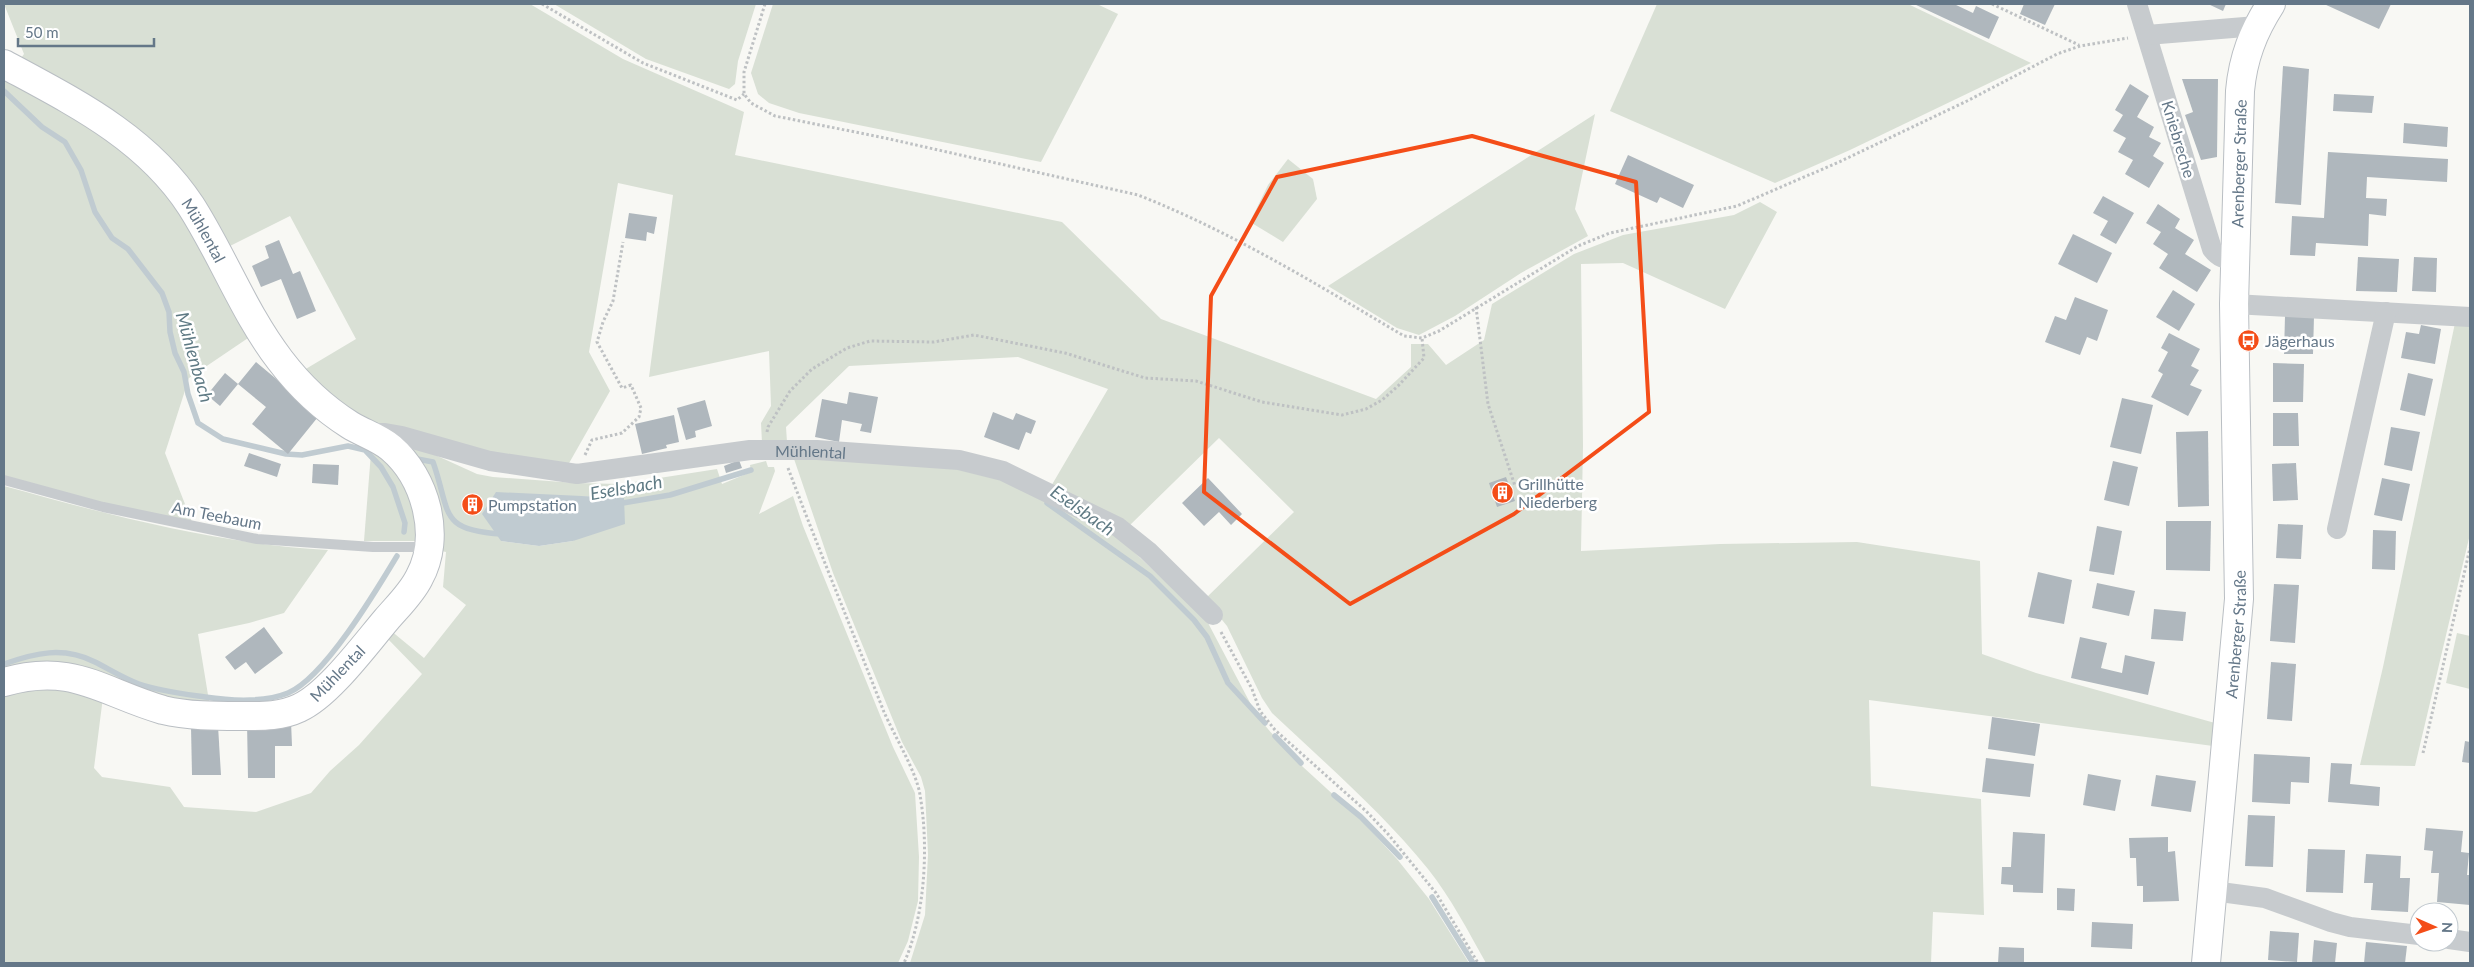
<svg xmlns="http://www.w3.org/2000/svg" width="2474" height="967" font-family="Lato,sans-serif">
<rect width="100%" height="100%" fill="#f8f8f4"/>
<g fill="#d9e0d5" fill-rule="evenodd">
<path d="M4,4H530L623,59L744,112L735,155L1062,222L1161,319L1376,399L1411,367V344H1428L1446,365L1484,340L1492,304L1574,254L1623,235L1734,215L1760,202L1777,212L1725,309L1623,263L1581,264L1583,446L1581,551L1720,544L1857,542L1980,561L1982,654L2036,673L2215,723L2213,746L1869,700L1871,786L1981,799L1984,915L1933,912L1931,963H1486C1468,931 1451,898 1428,869C1382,812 1326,764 1272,713L1262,698L1227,626L1205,599L1294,512L1219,438L1128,527L1050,488L1108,389L1018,357L849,366L786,427L787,442L762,443L761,423L771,406L769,351L649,377L673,195L618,183L589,352L610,391L568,465L465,448L368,427L304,370L356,339L290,216L226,248L201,203L19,61L24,54Z"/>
<polygon points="554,4 756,4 738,61 735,84 729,89 646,59"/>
<polygon points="773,4 1097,4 1118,14 1041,162 799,113 769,103 758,94 751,73"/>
<polygon points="1657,4 1908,4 2031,63 1850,150 1775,183 1610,111"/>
<polygon points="4,73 37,90 158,173 254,334 189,378 165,453 192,522 102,503 4,476"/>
<polygon points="1595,114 1575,209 1588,236 1521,273 1455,316 1419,335 1397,328 1328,286"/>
<polygon points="1288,159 1313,179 1317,199 1283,242 1250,222 1268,185"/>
<polygon points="2455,323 2470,324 2470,534 2415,766 2360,765 2383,667"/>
<polygon points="372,440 407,474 423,541 364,541"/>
<path d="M411,444L477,474L493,477L576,483L621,484L717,469L722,484L751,472L750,465L766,461L768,467H774L775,471L759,514L793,496L803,526L893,747L915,793L919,857L918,901L908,941L898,963H4V695L37,685L103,697L94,768L102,777L170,787L184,807L256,812L311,793L330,771L359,745L422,674L385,636L390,630L424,658L466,605L443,587L446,552L432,549L394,446ZM570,496L624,498L573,541L539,546L501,541Z"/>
<polygon points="793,456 942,461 1015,480 1114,533 1207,621 1257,716 1291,756 1361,820 1397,859 1429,899 1469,963 910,963 925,915 928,854 925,791 921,777 902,742 833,573"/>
<path d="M4,486C109,515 218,544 328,550L284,613L249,623L198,634L210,707L4,675Z"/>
<polygon points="2457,633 2470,636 2470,689 2446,683"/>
</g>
<polygon fill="#c0cbd1" points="496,492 624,498 625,524 573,541 539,546 501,541 482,514"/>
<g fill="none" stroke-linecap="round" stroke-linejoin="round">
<g stroke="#c0cbd1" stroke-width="5.5">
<polyline points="4,91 42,127 65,142 81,170 95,212 112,238 128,249 162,293 169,312 170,332 175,353 184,372 188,394 198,423 223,439 286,454 302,455 348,446 365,450 381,467 393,487 405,523 404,532"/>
<path d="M412,458L433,462C451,513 438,530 502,534"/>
<polyline points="1047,503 1150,576 1194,620 1207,637 1228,683 1265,723"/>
<polyline points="617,504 670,495 751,470"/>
<path d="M4,664C35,653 63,646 95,662C109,669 123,678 139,684C159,691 184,694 205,697C232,701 263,703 288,693C324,678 376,591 397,556"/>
<polyline points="1275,736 1301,763"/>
<polyline points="1334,795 1361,817 1400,857"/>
<polyline points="1432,897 1473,963"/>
</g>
</g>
<g fill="#afb7bd">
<polygon points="1914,4 1954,4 1973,13 1976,6 1999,17 1989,39"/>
<polygon points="2024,4 2055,4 2045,25 2020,14"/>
<polygon points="2208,4 2226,4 2223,11"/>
<polygon points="2324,4 2391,4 2379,29"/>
<polygon points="2283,66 2309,69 2301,205 2275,203"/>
<polygon points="2182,79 2218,79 2217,157 2201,160 2185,115 2193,112"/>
<polygon points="2130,84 2149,96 2137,117 2154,127 2149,137 2161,143 2153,156 2164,163 2149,188 2125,174 2133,160 2118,152 2126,138 2113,131 2123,115 2115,110"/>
<polygon points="2334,94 2374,96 2372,113 2333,111"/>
<polygon points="2404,123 2448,127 2447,147 2403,143"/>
<polygon points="2328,152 2448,159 2447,182 2367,177 2366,198 2387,199 2386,216 2369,214 2368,246 2316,243 2315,256 2290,255 2292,216 2324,218"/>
<polygon points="1628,155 1694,185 1683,208 1660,197 1657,203 1615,184"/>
<polygon points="2103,196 2134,213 2116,244 2100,235 2108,221 2093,213"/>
<polygon points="2158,204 2180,219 2175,228 2194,240 2185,254 2211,270 2197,292 2159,268 2168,254 2153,244 2161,232 2146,223"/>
<polygon points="629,213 657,217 654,234 647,232 646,241 625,238"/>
<polygon points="2073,234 2112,253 2097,283 2058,264"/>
<polygon points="279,240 293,274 300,271 316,311 297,319 281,279 261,287 252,266 269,258 265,246"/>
<polygon points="2358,257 2399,259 2397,292 2356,291"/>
<polygon points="2414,257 2437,258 2436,292 2412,291"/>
<polygon points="2173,290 2195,304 2179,331 2156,317"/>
<polygon points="2075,297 2108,310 2097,341 2087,337 2080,355 2045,342 2055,316 2066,320"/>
<polygon points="2285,316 2314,316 2313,354 2284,354"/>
<polygon points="2421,325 2441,329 2435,364 2401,358 2406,332 2419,334"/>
<polygon points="2169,333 2200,349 2191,366 2199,370 2190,385 2202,390 2188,416 2151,397 2163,374 2158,371 2168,352 2161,348"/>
<polygon points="256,362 299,398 322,412 288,454 252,424 266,407 238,384"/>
<polygon points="2273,363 2304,364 2303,402 2273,402"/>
<polygon points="225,373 238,384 220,406 207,395"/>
<polygon points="2408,373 2433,379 2425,416 2400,410"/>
<polygon points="849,392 878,397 871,433 860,431 862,424 842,420 839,442 815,437 822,399 847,404"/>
<polygon points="2122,398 2153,405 2141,454 2110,447"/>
<polygon points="705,400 712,426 695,431 696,437 686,440 677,408"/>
<polygon points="993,412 1013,420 1016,413 1036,421 1031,434 1026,432 1019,450 984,437"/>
<polygon points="2273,413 2298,413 2299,446 2273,446"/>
<polygon points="674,415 679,442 666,445 667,448 642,454 635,424"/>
<polygon points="2391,427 2420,432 2412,471 2384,465"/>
<polygon points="2208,431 2209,506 2178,507 2176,432"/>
<polygon points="249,453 281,464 277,477 244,466"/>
<polygon points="739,460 742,468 726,473 724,466"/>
<polygon points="2113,461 2138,467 2129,506 2104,500"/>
<polygon points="2296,463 2298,500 2273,501 2272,464"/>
<polygon points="313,464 339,465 338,485 312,483"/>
<polygon points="1506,477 1515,501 1497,507 1489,483"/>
<polygon points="1208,478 1242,514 1231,525 1219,512 1204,526 1182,503"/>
<polygon points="2382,478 2410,484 2402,521 2374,515"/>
<polygon points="466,498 479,499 478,510 465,509"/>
<polygon points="2166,521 2211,521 2210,571 2166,570"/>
<polygon points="2278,524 2303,525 2301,559 2276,558"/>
<polygon points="2097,526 2122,531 2114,575 2089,571"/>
<polygon points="2373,530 2396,531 2395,570 2372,569"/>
<polygon points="2038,572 2072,580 2064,624 2028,617"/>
<polygon points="2097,583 2135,591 2129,616 2092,608"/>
<polygon points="2274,584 2299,585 2295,643 2270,641"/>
<polygon points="2154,609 2186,612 2183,641 2151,639"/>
<polygon points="264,627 283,653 255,674 246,662 235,670 225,657"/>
<polygon points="2080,637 2107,643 2101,668 2122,673 2125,655 2155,662 2148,695 2071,678"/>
<polygon points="2271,662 2296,664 2292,721 2267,719"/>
<polygon points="1992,717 2040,724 2035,756 1988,749"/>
<polygon points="291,721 292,746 275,746 275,778 248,778 247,722"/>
<polygon points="218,726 221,775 192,775 191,727"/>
<polygon points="2465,741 2470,742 2470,763 2462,762"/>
<polygon points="2254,754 2310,757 2309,783 2291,782 2290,804 2252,802"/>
<polygon points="1986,758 2034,764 2030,797 1982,792"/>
<polygon points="2331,763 2352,764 2350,784 2380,787 2379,806 2328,802"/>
<polygon points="2088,774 2121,780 2115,811 2083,805"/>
<polygon points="2156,775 2196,781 2191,812 2151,806"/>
<polygon points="2248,815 2275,816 2273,867 2245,866"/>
<polygon points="2426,828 2463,831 2461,852 2469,853 2467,875 2470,875 2470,905 2437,902 2439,873 2431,873 2433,851 2424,850"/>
<polygon points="2013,832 2045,834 2043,893 2013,892 2013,885 2001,884 2002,867 2011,867"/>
<polygon points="2168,837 2168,852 2175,851 2179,901 2143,902 2143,886 2137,886 2136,858 2130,858 2129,838"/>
<polygon points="2308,849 2345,850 2343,893 2306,892"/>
<polygon points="2366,854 2401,856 2400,878 2410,878 2408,912 2371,910 2373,883 2364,883"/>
<polygon points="2057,888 2075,889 2074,911 2057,910"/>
<polygon points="2092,922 2133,924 2132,949 2091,947"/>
<polygon points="2270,931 2299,933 2297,962 2268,960"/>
<polygon points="2314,940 2337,943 2335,963 2312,963"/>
<polygon points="2366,942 2407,946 2405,963 2364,963"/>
<polygon points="1999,947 2024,948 2024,963 1998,963"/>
</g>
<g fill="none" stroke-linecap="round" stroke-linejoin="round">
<defs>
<g id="secondary">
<path id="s2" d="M4,64C74,102 146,137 191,206C223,256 244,313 280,360C299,385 323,408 350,425C363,433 379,438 391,448C426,478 442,537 419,578C411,594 397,607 386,620C364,646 328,695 299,708C280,717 260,716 240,716C215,716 188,716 163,710C101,692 73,662 4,682"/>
<path id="s3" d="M2206,963L2239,599L2234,304L2240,91C2243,58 2253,32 2271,4"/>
</g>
</defs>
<use href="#secondary" stroke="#b9bec3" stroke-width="30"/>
<g stroke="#bec1c3" stroke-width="3" stroke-dasharray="2.5 2.5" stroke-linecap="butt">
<polyline points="542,4 643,63 737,100 744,94"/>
<path d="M765,4L744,72V94L751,103L775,116L885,138L1138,195C1232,232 1318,285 1404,336L1422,338L1439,331L1578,246L1610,233L1737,206L1839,162L1967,101L2057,54L2080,46L2128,38"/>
<polyline points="1992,4 2079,45"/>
<polyline points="1476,307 1488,404 1515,486"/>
<polyline points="767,432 768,427 790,391 812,369 847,348 870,341 934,342 974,335 1065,353 1145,378 1196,381 1262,402 1342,415 1366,409 1382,400 1398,386 1424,358 1422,338"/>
<polyline points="585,455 592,440 622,433 639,417 641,408 631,385 622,388 597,342 603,322 613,301 623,242"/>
<path d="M788,468C819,550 852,630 884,712C894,735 917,773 920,795C929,846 925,916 904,963"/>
<polyline points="1221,632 1252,689 1260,711 1275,730 1366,811 1388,834 1436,893 1478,963"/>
<polyline points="2423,753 2470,548"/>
</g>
<polyline stroke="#c7cbce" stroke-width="10" points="4,480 103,507 257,539 373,547 428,547"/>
<g stroke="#c7cbce" stroke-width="20">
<path d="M2137,4L2212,249C2219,258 2224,259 2235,259"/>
<polyline points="2147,35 2257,26"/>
<polyline points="2234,304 2470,317"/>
<path id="s1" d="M371,433H385L402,436L490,461L577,474L750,450H817L959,460L1003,471L1118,527L1148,551L1213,615"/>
<polyline points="2337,529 2386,312"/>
<polyline points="2213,891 2265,898 2331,922 2350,927 2419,935"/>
<polyline points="2449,939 2470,942"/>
</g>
<use href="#secondary" stroke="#fff" stroke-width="28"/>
</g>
<path fill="none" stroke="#f44d18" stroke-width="4" stroke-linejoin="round" d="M1472,136L1636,182L1649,412L1514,514L1350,604L1204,492L1211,296L1277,177Z"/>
<defs>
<symbol id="bus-disc" viewBox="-11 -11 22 22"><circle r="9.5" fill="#f44d18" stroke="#fff"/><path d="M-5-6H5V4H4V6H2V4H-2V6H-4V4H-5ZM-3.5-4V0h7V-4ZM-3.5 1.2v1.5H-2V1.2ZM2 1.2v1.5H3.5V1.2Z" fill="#fff"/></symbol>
<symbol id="building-disc" viewBox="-11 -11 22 22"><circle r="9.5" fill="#f44d18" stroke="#fff"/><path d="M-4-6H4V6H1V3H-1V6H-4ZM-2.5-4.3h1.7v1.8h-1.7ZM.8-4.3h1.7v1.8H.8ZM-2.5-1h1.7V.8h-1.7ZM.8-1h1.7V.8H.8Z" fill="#fff"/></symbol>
</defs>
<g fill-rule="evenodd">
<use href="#bus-disc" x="2236" y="328" width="25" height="25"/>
<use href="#building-disc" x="1490" y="480" width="25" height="25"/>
<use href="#building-disc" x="460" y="492" width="25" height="25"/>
</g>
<g text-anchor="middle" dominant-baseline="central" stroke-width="5" stroke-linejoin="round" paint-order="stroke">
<g font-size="16" fill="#647788" stroke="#fff">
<text transform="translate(2179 139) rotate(73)">Kniebreche</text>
<text stroke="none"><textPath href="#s3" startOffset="801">Arenberger Straße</textPath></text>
<text stroke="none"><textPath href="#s2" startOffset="265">Mühlental</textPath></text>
<text stroke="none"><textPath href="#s1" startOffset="446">Mühlental</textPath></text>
<text transform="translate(217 515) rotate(11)">Am Teebaum</text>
<text stroke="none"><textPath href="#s3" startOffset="330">Arenberger Straße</textPath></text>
<text transform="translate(337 673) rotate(-46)">Mühlental</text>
</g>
<g font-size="16" fill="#647788" stroke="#fff" text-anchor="start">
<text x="2265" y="340">Jägerhaus</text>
<text x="1518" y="483">Grillhütte<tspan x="1518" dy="18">Niederberg</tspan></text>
<text x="488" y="504">Pumpstation</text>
</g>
<g font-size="18" font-style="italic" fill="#5f7a84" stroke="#fff">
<text transform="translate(195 357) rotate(74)">Mühlenbach</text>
<text transform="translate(626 487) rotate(-10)">Eselsbach</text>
<text transform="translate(1083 510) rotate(35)">Eselsbach</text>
</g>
</g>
<rect width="2474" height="967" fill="none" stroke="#647788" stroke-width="10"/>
<g transform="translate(2434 927) rotate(92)"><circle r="24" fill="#ffffff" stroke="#c1c9cf"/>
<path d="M0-4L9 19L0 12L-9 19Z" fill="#f44d18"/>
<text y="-8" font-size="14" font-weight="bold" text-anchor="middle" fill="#647788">N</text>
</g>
<path d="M18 38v8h136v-8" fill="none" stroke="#647788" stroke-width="2.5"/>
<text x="25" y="38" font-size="15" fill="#647788" stroke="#ffffff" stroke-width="4" paint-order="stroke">50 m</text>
</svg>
